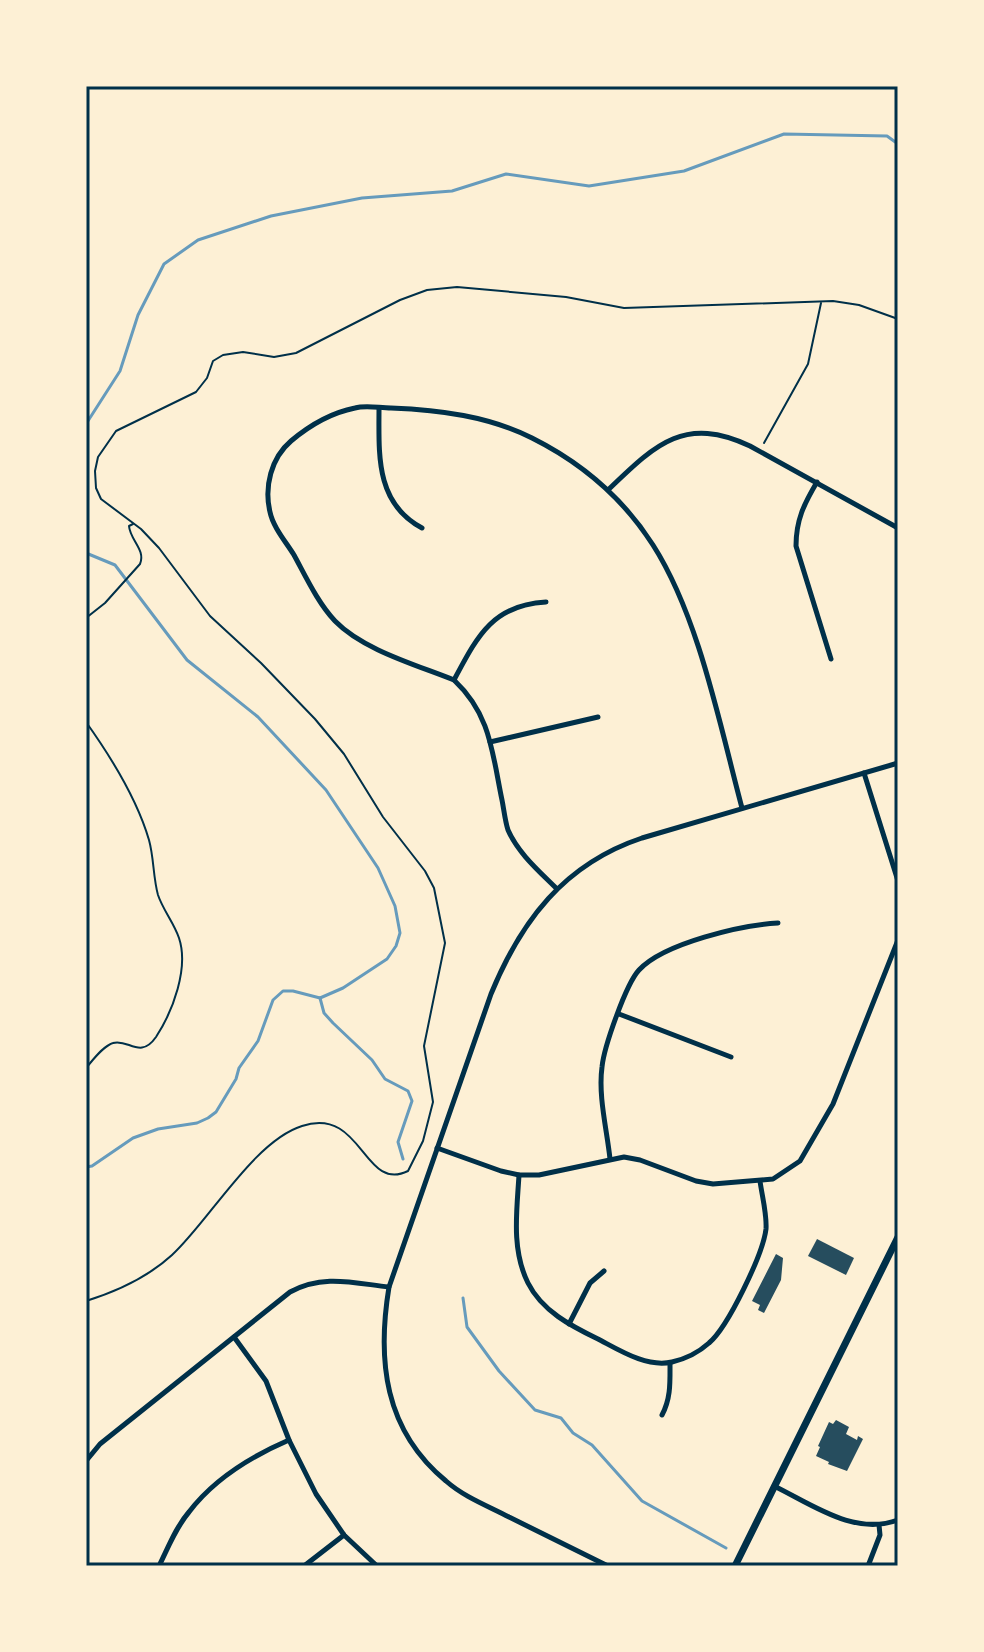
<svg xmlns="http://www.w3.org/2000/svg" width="984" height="1652" font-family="Jost,sans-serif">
<rect width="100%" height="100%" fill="#fdf0d5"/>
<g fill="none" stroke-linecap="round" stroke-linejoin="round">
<g stroke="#669bbc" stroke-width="3">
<polyline points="86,424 120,371 138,315 164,264 198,240 271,216 362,198 452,191 506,174 589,186 684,171 784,134 887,136 898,144"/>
<polyline points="86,553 115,565 187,660 258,717 326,790 378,868 395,906 400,933 396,946 387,959 343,988 320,998 293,991 283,991 273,1000 258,1041 239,1068 236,1079 216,1112 208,1118 197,1123 158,1129 133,1138 92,1166 86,1167"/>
<polyline points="320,998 324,1013 333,1023 372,1060 385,1079 408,1091 412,1101 398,1142 403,1159"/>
<polyline points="463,1298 467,1327 499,1371 535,1410 561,1418 573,1433 592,1445 642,1501 726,1548"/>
</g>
</g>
<g fill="#264d5e">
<polygon points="817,1239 854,1258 846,1275 808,1256"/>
<polygon points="776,1254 783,1258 781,1280 764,1313 758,1310 760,1305 752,1301"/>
<polygon points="836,1420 849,1427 846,1434 857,1440 858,1436 863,1439 847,1471 828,1464 829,1462 816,1456 820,1447 818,1446 829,1422 833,1424"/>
</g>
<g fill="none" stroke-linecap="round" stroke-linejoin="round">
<g stroke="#003049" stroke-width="2">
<polyline points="764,443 808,364 821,303"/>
<path d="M86,618L105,603L140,564C146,550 130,540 129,526L133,524"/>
<path d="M86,722C111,757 137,799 149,840C154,858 153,877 158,895C163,910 174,923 179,938C189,968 173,1011 156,1037C140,1060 128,1038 113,1043C103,1046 93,1060 86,1068"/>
<path d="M86,1301C118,1291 147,1278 172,1255C209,1221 254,1141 302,1126C363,1106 363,1193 408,1171L423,1141L433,1102L424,1046L445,943L434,888L425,871L383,817L344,754L315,719L261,663L210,616L159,548L141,529L101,499L96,488L95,471L98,457L116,431L196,392L207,378L213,361L223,355L243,352L274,357L296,353L400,300L427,290L457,287L566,297L624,308L833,301L859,305L898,319"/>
</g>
<g stroke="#003049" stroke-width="5">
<path d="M379,408C379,454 375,503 422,528"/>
<path d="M817,482C804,504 796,520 796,546L831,659"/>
<path d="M609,489C655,445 684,415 750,446L898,528"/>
<path d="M454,680C477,637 492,605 546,602"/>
<polyline points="490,742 598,717"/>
<polyline points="864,773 898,881"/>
<path d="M556,888C539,871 518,853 508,830C505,821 504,810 502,800C492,752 491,715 454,680C417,665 363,650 335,621C318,603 306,577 294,555C286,542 273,527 270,512C264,487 271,458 291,441C310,425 330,413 355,408C366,405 379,408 391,408C440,410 488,416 532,438C582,463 623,498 653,545C699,617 720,726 742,808"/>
<polyline points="619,1014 731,1057"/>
<polyline points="437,1148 501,1171 519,1175 539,1175 624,1157 640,1160 696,1181 713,1184 773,1179 800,1161 833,1104 898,940"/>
<path d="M610,1159C607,1130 598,1096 602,1067C604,1047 626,984 639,970C664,943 742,925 778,923"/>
<path d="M519,1175C517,1210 511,1249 528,1283C542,1311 571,1326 598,1339C619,1350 647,1368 672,1362C685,1359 699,1352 709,1343C728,1327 763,1254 766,1229C767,1214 762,1196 760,1181"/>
<polyline points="569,1324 590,1283 604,1271"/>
<polyline points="234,1337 266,1381 289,1440 316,1494 344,1535 377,1566"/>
<path d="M662,1415C671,1398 670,1382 670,1363"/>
<path d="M86,1461L100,1444L290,1292C323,1274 353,1283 389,1287"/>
<path d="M774,1486C813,1505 854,1536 898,1520"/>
<path d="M159,1566C168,1548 176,1527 189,1512C214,1479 252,1456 289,1440"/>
<polyline points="304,1566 344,1535"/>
<path d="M608,1566C575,1550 542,1533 509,1517C488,1506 464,1497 446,1481C384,1430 377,1360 389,1287L491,994C521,921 564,864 642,838L898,763"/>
<polyline points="868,1566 880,1535 879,1525"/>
</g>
<polyline stroke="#003049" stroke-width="7" points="735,1566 898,1237"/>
</g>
<rect width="984" height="1652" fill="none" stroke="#fdf0d5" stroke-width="176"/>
<rect x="88" y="88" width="808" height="1476" fill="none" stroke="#003049" stroke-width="3"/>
</svg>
